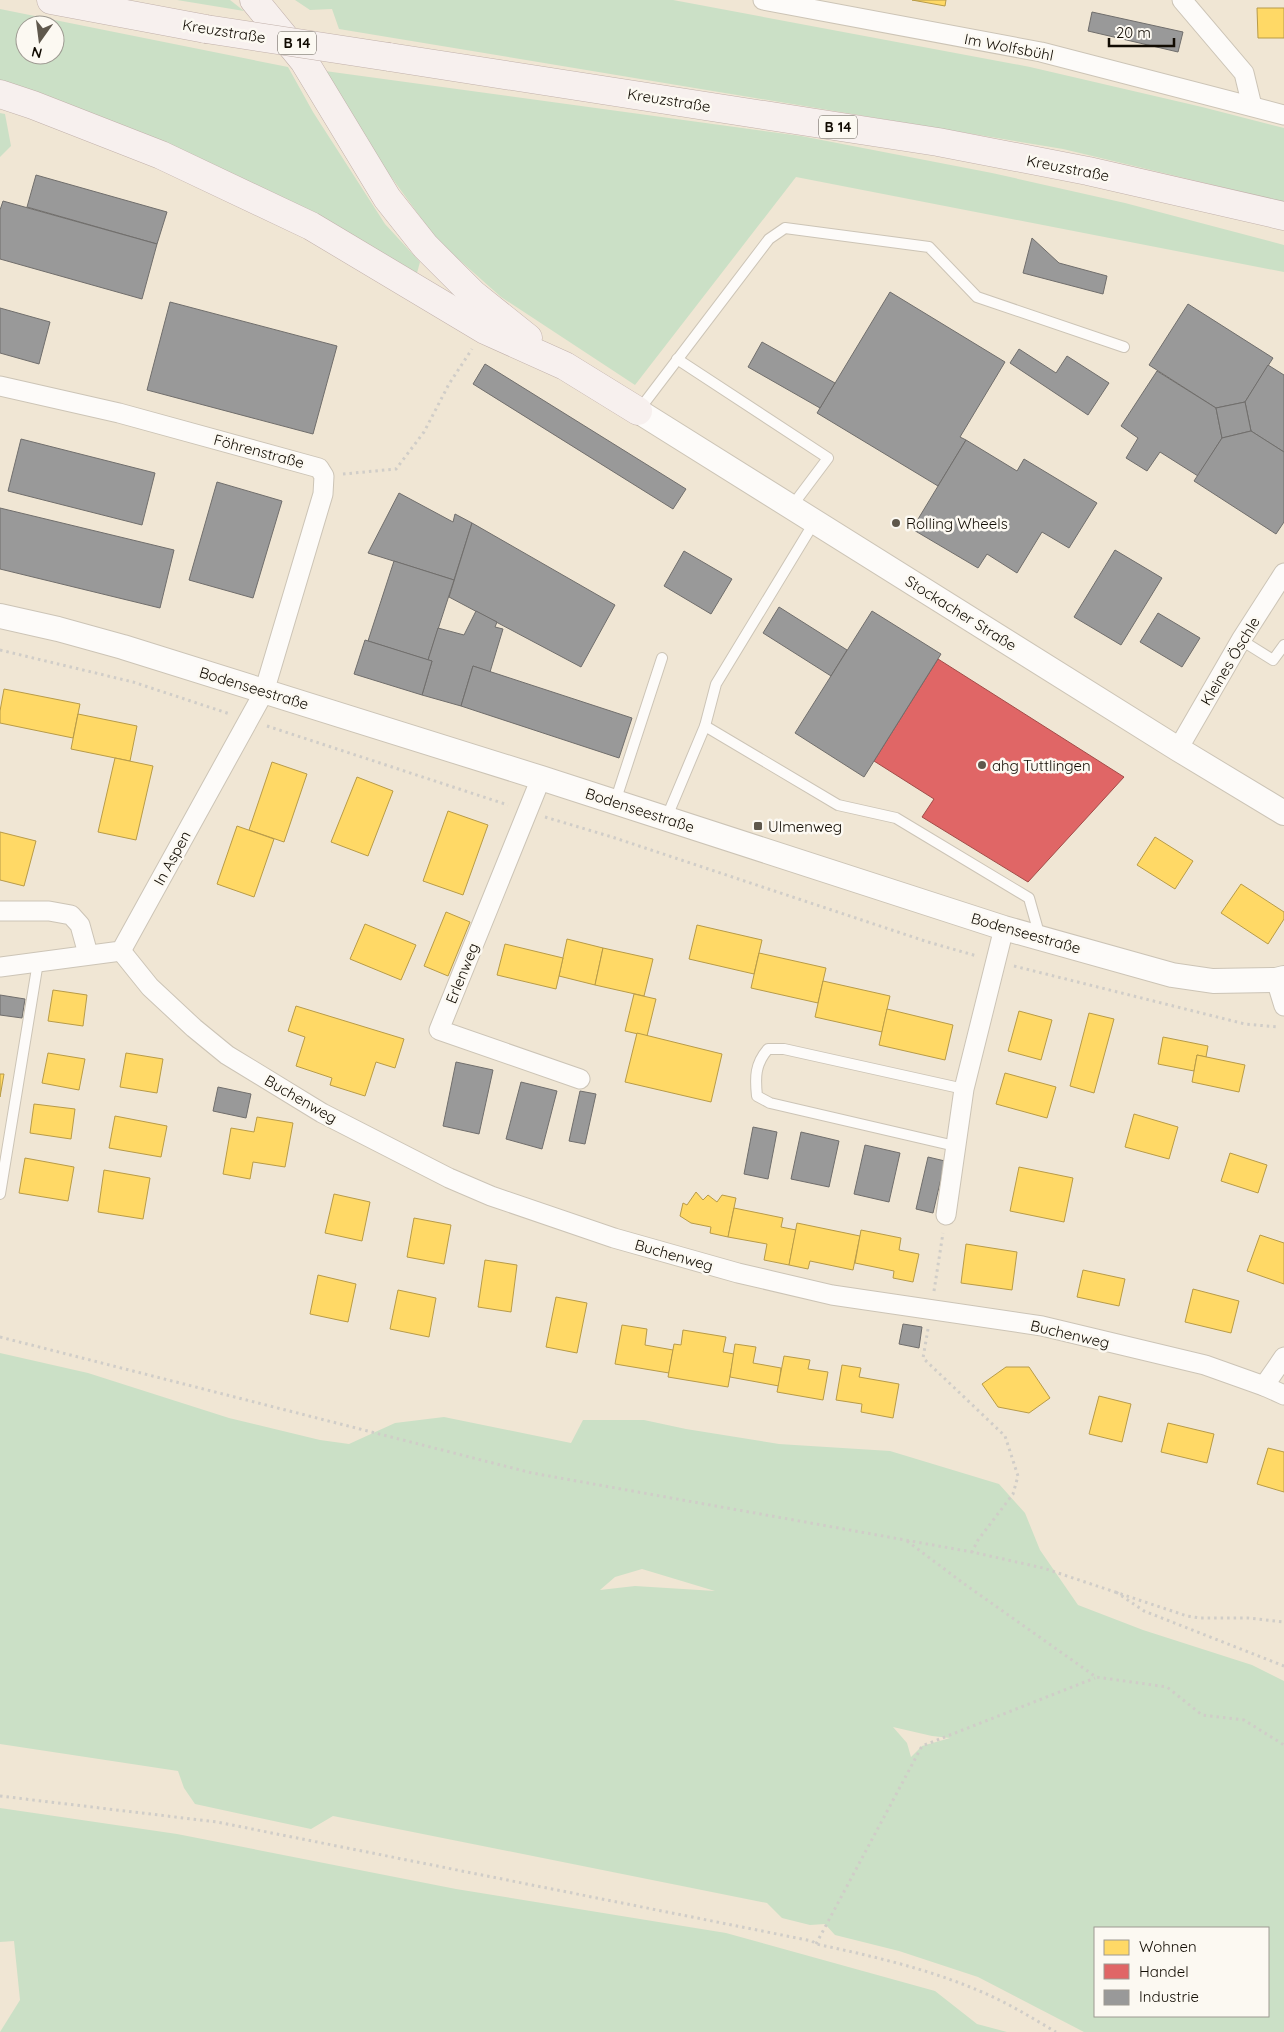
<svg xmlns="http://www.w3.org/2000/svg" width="1284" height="2032" font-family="Quicksand,sans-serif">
<rect width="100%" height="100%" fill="#f0e6d4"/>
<g fill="#cbe0c6" fill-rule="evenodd">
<polygon points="177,0 230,0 244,11"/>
<polygon points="295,0 673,0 1030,67 1202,107 1284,128 1284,202 1063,149 339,29 332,9 310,10"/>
<path d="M0,9L288,67L313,112L385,224L420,262L417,273L316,215L0,84ZM25,25H55V55H25Z"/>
<polygon points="325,71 801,136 992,173 1125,203 1284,245 1284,272 796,177 635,385 501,297 437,240 389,174"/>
<polygon points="0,113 5,114 11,146 0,157"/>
<path d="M0,1353L88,1373L229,1418L320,1440L349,1444L395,1423L444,1417L571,1443L583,1420H644L686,1429L779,1444L890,1451L999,1484L1025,1513L1040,1550L1078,1605L1143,1630L1252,1665L1284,1681V2032H1084L978,1977L899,1951L835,1935L825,1924L810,1925L782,1918L767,1903L333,1816L311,1829L195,1804L184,1788L178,1771L0,1744ZM642,1569L715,1591L635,1586L600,1590L615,1577ZM893,1727L932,1736L950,1738L922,1746L911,1757L907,1743ZM1095,1928H1268V2016H1095Z"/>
<polygon points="0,1808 177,1834 456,1889 726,1933 935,1991 977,2024 1007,2032 0,2032 20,2000 14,1941 0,1942"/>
</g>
<g fill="#ffd966" stroke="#b89b48">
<polygon points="912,0 946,0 945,6"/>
<polygon points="1257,8 1284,8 1284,38 1258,38"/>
<polygon points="4,689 80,704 73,738 0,723 0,711"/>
<polygon points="78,714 137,726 130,761 71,749"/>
<polygon points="115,758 153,766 136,840 98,832"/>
<polygon points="272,762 307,774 284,842 249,830"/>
<polygon points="357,777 393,791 368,856 331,842"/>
<polygon points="448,811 488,825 463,895 423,881"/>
<polygon points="237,826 274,839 254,897 217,884"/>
<polygon points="0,832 36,841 24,886 0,880"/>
<polygon points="1155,837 1193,861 1175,889 1137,865"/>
<polygon points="1241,884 1284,912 1284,919 1268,944 1221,913"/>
<polygon points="446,912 470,922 448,976 424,966"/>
<polygon points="365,924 416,945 401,980 350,959"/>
<polygon points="697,925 762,940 754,974 689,959"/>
<polygon points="567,939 603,948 595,985 559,976"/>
<polygon points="505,944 563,958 556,989 497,975"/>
<polygon points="603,948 653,959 644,996 595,985"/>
<polygon points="759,953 826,968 818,1003 751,988"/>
<polygon points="823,981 890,996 882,1032 815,1017"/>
<polygon points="53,990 87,995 83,1026 48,1021"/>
<polygon points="634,994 656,999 647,1036 625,1031"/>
<polygon points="296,1006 404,1039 395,1068 376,1062 365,1096 330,1085 332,1078 296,1066 305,1037 288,1031"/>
<polygon points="887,1009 953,1025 945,1060 879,1045"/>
<polygon points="1019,1011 1052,1020 1041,1060 1008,1051"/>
<polygon points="1089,1013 1114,1019 1094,1093 1070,1086"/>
<polygon points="637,1033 722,1054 711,1102 625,1082"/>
<polygon points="1163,1037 1208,1046 1206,1057 1197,1055 1194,1071 1158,1064"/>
<polygon points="48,1053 85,1059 79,1090 42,1083"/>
<polygon points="126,1053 163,1059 157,1093 120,1087"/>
<polygon points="1197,1055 1245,1065 1239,1092 1192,1082"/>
<polygon points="1005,1073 1056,1087 1047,1118 996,1104"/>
<polygon points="0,1074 4,1074 0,1097"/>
<polygon points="34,1104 75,1109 71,1139 30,1133"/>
<polygon points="1134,1114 1178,1127 1169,1159 1125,1147"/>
<polygon points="115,1116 167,1126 161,1157 109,1148"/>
<polygon points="257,1117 293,1123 285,1167 253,1162 250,1179 223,1174 231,1128 254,1132"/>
<polygon points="1230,1153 1267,1165 1258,1193 1221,1181"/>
<polygon points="25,1158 74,1167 68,1201 19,1193"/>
<polygon points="1019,1167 1073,1178 1064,1222 1010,1211"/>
<polygon points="104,1170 150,1178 143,1219 98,1212"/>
<polygon points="696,1192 703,1200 708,1195 717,1202 722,1195 736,1198 728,1237 710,1233 711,1227 691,1223 680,1216 683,1203 687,1205"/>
<polygon points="334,1194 370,1202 362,1241 325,1233"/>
<polygon points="734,1208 783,1218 781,1227 796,1230 789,1265 764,1260 767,1244 728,1237"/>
<polygon points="414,1218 451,1225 444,1264 407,1257"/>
<polygon points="797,1223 860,1236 853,1270 810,1261 808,1269 789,1265"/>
<polygon points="861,1230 901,1238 899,1250 919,1254 913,1282 893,1278 894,1271 855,1263"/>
<polygon points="1260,1235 1284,1243 1284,1284 1247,1271"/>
<polygon points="966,1244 1017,1252 1012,1290 961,1283"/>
<polygon points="485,1260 517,1265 511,1312 478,1307"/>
<polygon points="1083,1270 1125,1279 1119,1306 1077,1297"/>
<polygon points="318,1275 356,1284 348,1322 310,1314"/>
<polygon points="1193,1289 1239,1301 1231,1333 1185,1322"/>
<polygon points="398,1290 436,1298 429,1337 390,1329"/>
<polygon points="556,1297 587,1303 577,1353 546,1347"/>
<polygon points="622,1325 647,1329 645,1345 673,1350 669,1373 615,1364"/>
<polygon points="683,1330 726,1337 723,1352 734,1354 728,1387 668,1377 674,1344 681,1345"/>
<polygon points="735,1344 756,1347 753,1363 781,1368 779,1386 730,1377"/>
<polygon points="784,1356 810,1360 808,1369 828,1372 823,1400 777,1392"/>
<polygon points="842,1365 861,1368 859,1377 899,1384 893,1418 861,1412 862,1404 836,1400"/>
<polygon points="1006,1367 1029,1367 1050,1398 1029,1413 998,1407 982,1384"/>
<polygon points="1099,1396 1131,1404 1122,1442 1089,1434"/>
<polygon points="1168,1423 1214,1434 1207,1463 1161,1452"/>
<polygon points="1268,1448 1284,1452 1284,1492 1257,1484"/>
</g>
<polygon fill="#e06666" stroke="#a24b48" points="938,659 1124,777 1028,882 922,817 934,799 874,761"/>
<g fill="#999" stroke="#706e6c">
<polygon points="1092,12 1183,32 1178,52 1088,31"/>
<polygon points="36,175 167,212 157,244 27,207"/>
<polygon points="3,201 157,244 142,299 0,259 0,210"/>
<polygon points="1032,238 1059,263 1107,276 1103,294 1023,273"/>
<polygon points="890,292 1005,362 960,437 966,440 938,486 817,413"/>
<polygon points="170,302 337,346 313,434 147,390"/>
<polygon points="1188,304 1273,358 1245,402 1216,408 1149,365"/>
<polygon points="0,308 50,322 39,364 0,353"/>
<polygon points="762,342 835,383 820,408 748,367"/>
<polygon points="1019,349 1056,373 1067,356 1109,383 1088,415 1010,363"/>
<polygon points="485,364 686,489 673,509 473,384"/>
<polygon points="1268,365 1284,375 1284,452 1251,431 1245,402"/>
<polygon points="1157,371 1216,408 1222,438 1198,476 1160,452 1147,471 1126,458 1138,438 1121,426"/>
<polygon points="1245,402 1251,431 1222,438 1216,408"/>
<polygon points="1251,431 1284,452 1284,522 1276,534 1194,481 1222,438"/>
<polygon points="21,439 155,473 142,525 8,491"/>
<polygon points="966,440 1017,471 1024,459 1097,503 1069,548 1042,532 1017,573 987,554 978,568 912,529"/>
<polygon points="217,482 282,501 253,598 189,580"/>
<polygon points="399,493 453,522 455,514 472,523 454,580 368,553"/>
<polygon points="0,508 174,550 160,608 0,569"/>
<polygon points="472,523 615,605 581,667 449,597"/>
<polygon points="1115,550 1162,578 1121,645 1074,617"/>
<polygon points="684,551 732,579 711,614 664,586"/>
<polygon points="394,561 454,580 428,660 368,641"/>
<polygon points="779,607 847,650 831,676 763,633"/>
<polygon points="476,611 497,622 495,627 503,629 490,672 473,666 461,706 422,695 432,661 428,660 438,628 464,635"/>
<polygon points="872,611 941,654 864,777 795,733"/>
<polygon points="1158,613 1200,638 1182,667 1140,642"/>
<polygon points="365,640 432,661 422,695 354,674"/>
<polygon points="473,666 632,718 619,758 461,706"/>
<polygon points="0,995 25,999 22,1018 0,1015"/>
<polygon points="456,1062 493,1070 479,1134 443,1126"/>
<polygon points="521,1082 557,1091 542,1149 506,1139"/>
<polygon points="218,1087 251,1094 246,1118 213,1111"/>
<polygon points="580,1091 596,1094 585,1144 569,1141"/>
<polygon points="753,1127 777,1132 768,1179 744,1174"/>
<polygon points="801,1132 839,1141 829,1187 791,1179"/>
<polygon points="865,1145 900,1153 889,1202 854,1194"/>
<polygon points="928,1157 945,1161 933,1213 916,1209"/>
<polygon points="903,1324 922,1327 919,1348 899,1344"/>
</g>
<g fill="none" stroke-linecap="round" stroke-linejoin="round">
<defs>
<g id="service">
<polyline points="677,359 828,458 792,506"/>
<polyline points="639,410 769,239 785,228 929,247 977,297 1124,347"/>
<polyline points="1241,640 1273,660 1284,645"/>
<polyline points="705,726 716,684 815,521"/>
<polyline points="615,802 662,658"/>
<polyline points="666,819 705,726 838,805 896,818 1029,898 1040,937"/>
<path d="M955,1146L770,1103L757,1096C755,1077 755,1064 768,1049H784L964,1089"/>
<polyline points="0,1194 38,962"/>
</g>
<g id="minor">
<polyline points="763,0 1041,52 1284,115"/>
<polyline points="1182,0 1244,73 1252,106"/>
<polyline points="0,386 119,413 319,468 324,476 323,494 264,692 121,951 0,967"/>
<polyline points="1178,749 1241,640 1284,573"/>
<polyline points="541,778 439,1030 580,1079"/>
<polyline points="0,911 49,911 71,915 80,925 88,954"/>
<polyline points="121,951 150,987 194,1028 227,1055 322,1113 449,1178 491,1196 614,1238 738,1273 832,1295 1042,1326 1205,1365 1264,1386 1284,1357"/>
<polyline points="1276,980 1284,1006"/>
<polyline points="946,1215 964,1089 1004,928"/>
<polyline points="1264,1386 1284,1395"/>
</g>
<g id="tertiary">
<polyline points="638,411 1178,749 1284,813"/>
<polyline points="0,616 58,629 123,647 541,778 1004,928 1172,975 1213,981 1276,980 1284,978"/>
</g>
<g id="primary">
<polyline points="51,0 206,29"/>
<polyline points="254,0 304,61 387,198 425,246 473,294 528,338"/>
<polyline points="389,57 938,142 1088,171 1284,216"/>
<polyline points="0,94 33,105 161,155 311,226 485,330 565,366 638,411"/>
</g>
</defs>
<use href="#service" stroke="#ccc4b6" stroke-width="12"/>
<use href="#minor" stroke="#ccc4b6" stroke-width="21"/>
<use href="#tertiary" stroke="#ccc4b6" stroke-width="26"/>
<use href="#primary" stroke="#c1b1ab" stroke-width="29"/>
<g stroke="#d0cdc8" stroke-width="3" stroke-dasharray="2.5 4" stroke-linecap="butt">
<polyline points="343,474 396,469 424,432 449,384 472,349"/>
<polyline points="0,650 133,682 230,714"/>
<polyline points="267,726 508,805"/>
<polyline points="545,817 612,837 928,942 977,956"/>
<polyline points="1014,966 1245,1024 1278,1027"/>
<polyline points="934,1291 943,1233"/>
<polyline points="928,1329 923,1358 1005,1436 1018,1476 1013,1494 978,1540 972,1552"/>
<polyline points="0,1337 532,1473 972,1552 1043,1568 1187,1616 1200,1618 1248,1618 1284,1622"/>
<polyline points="907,1541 963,1583 1096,1677 1167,1687 1202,1715 1244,1720 1284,1745"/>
<polyline points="1116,1592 1144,1611 1284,1666"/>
<path d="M0,1796L217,1822L812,1941L816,1944C872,1956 929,1969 982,1992C1008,2003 1032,2018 1056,2032"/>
<polyline points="816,1944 922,1746 1095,1678"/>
</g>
<use href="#service" stroke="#fdfbf9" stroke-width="10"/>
<use href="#minor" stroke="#fdfbf9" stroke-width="19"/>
<use href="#tertiary" stroke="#fdfbf9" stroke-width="24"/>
<use href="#primary" stroke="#f7f0ee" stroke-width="28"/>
<defs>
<polyline id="primary-bridge" points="206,29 389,57"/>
</defs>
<use href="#primary-bridge" stroke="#c1b1ab" stroke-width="29" stroke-linecap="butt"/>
<use href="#primary-bridge" stroke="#f7f0ee" stroke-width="28"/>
</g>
<g fill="#5f584c" stroke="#fcf9f2" stroke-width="2">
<circle cx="896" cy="523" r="5"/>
<circle cx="982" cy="765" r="5"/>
<rect x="753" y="821" width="10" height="10" rx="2.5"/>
</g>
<g text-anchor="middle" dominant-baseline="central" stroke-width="5" stroke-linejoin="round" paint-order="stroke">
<g fill="#fcf9f2" stroke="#58524a" stroke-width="1">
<rect x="278" y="31.5" width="38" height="23" rx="4"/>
<rect x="819" y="115.5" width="38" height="23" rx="4"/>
</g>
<g font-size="14" font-weight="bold" fill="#110b02">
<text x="297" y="43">B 14</text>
<text x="838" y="127">B 14</text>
</g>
<g font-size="15" fill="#110b02" stroke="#fcf9f2">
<text transform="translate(224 31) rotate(9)">Kreuzstraße</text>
<text transform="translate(1009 47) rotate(11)">Im Wolfsbühl</text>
<text transform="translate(669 100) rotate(9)">Kreuzstraße</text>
<text transform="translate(1068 168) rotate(11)">Kreuzstraße</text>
<text transform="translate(259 451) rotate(15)">Föhrenstraße</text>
<text transform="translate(961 613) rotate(32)">Stockacher Straße</text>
<text transform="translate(1230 661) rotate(-59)">Kleines Öschle</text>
<text transform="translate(254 688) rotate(17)">Bodenseestraße</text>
<text transform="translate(640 810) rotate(18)">Bodenseestraße</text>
<text transform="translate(172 858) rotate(-61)">In Aspen</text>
<text transform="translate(1026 933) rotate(16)">Bodenseestraße</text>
<text transform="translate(462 973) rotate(-68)">Erlenweg</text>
<text transform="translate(301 1099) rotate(30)">Buchenweg</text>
<text transform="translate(674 1255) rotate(16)">Buchenweg</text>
<text transform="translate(1070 1334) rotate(13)">Buchenweg</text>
</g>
<g font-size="15" fill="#110b02" stroke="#fcf9f2" text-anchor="start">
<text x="906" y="523">Rolling Wheels</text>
<text x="992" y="765">ahg Tuttlingen</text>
<text x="768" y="826">Ulmenweg</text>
</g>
</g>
<rect x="1094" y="1927" width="175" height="90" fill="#fcf9f2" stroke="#9e9a92"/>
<rect x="1104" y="1940" width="25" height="15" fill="#ffd966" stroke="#9e9a92"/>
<text x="1139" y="1952" font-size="15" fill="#110b02">Wohnen</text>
<rect x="1104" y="1964" width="25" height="15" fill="#e06666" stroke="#9e9a92"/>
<text x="1139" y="1977" font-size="15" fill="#110b02">Handel</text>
<rect x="1104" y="1990" width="25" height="15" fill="#999999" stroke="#9e9a92"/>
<text x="1139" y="2002" font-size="15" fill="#110b02">Industrie</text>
<g transform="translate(40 40) rotate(194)"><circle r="24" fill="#fcf9f2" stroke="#9e9a92"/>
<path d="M0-4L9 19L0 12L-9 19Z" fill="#5f584c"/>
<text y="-8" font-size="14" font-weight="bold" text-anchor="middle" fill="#110b02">N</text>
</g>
<path d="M1109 38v8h65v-8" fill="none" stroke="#110b02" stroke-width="2.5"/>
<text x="1116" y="38" font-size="15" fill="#110b02" stroke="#fcf9f2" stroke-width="4" paint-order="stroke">20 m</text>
</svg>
